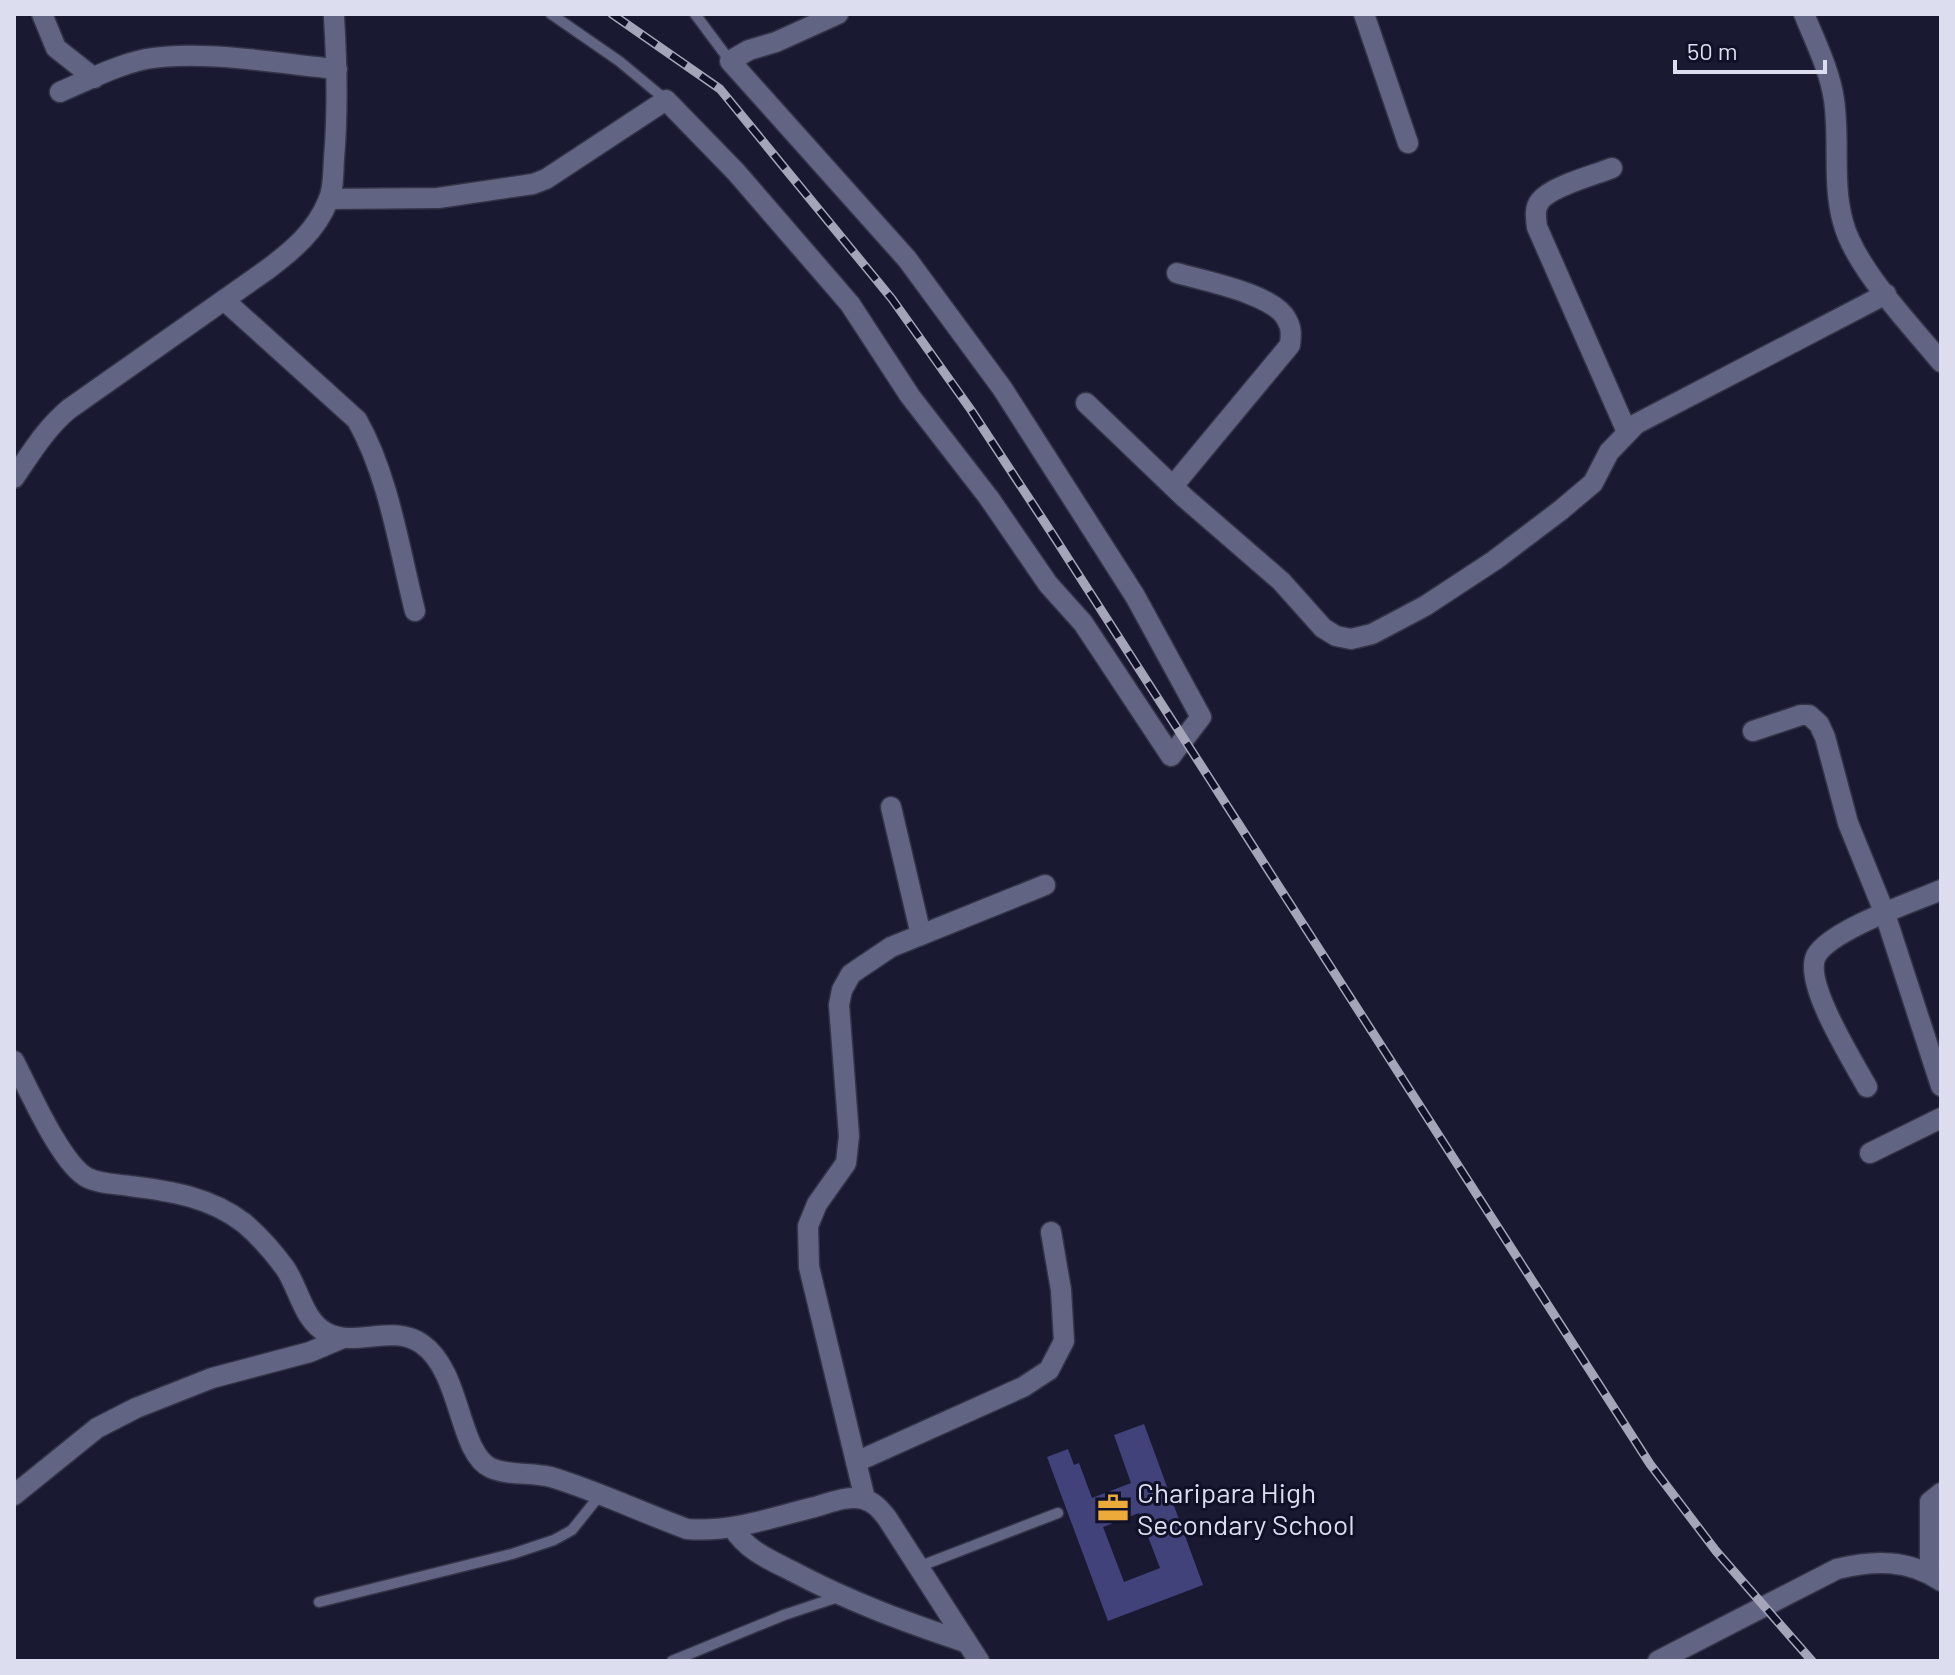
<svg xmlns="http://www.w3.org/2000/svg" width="1955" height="1675" font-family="Barlow,sans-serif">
<rect width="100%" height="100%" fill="#191932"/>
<path fill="#42427b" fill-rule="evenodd" d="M1144,1424L1203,1585L1108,1621L1047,1457L1068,1449L1074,1465L1079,1463L1092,1498L1131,1483L1114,1435ZM1139,1513L1160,1568L1124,1582L1103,1527Z"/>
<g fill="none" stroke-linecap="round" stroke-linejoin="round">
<defs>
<g id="lane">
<polyline points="551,14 619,61 666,100"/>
<polyline points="695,14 730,61"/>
<polyline points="918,1567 1058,1513"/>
<polyline points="319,1602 512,1554 554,1540 572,1530 600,1495"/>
<polyline points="672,1661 784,1615 838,1597"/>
</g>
<g id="street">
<polyline points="42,14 56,48 94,78"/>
<polyline points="1364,14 1408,143"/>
<path d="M1804,14C1815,41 1830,71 1834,100C1840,140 1832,183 1843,222C1855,268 1911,325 1941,362"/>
<path d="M60,92C88,80 117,65 146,59C201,49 281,64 337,69"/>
<path d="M1612,168C1595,175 1551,186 1540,201C1534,209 1536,218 1537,227L1627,432"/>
<polyline points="329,199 438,198 533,184 546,179 666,100 736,172 850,304 910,396 989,498 1048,584 1083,623 1171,756 1201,717 1135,596 1002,388 907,259 730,61 749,50 776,42 838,14"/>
<path d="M224,300L357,420C389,477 399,548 415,611"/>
<polyline points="1086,403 1184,497 1281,581 1323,628 1336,636 1351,639 1372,634 1425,606 1495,560 1561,510 1593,483 1609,452 1636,424 1886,294"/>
<path d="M14,478C31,453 46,428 69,409L268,269C293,250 316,231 328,201C334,189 333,172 334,159C338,111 337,65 334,17"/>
<path d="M1173,486L1290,345C1291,336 1292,329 1287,320C1275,294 1204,281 1177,273"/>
<polyline points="1753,731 1801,715 1809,715 1819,724 1825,737 1848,823 1885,914 1941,1086"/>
<polyline points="891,807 921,935"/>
<path d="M14,1061C28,1088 62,1166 88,1178C100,1184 117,1184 130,1186C171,1191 210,1197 244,1223C258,1235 274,1253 285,1268C299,1288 303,1321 327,1333C356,1348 393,1323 422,1344C462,1372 458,1453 491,1468C509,1476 532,1472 551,1477C597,1491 641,1512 687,1529C731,1533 773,1517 815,1507C829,1503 848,1495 863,1499C874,1502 880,1509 887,1518L979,1661"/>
<path d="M1867,1087C1853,1061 1803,983 1816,956C1830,930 1913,902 1941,890"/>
<polyline points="1870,1153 1941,1118"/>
<polyline points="856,1462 1023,1387 1049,1370 1064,1341 1061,1290 1051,1232"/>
<polyline points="14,1495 97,1428 136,1408 212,1378 310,1352 343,1338"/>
<polyline points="865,1499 809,1267 808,1226 817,1204 846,1163 849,1136 839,1005 842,990 851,974 891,947 1045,885"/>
<path d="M733,1528C746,1550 770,1560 792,1571C848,1601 905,1622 965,1642"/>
<polyline points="1930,1574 1930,1502 1941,1493"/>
<path d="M1658,1661L1837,1569C1874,1560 1908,1559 1941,1581"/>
</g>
</defs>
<use href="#lane" stroke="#343448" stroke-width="13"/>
<use href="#street" stroke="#343448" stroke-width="23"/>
<use href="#lane" stroke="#626483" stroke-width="10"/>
<use href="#street" stroke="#626483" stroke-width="20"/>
<defs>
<polyline id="rail" points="612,14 720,89 892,299 971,410 1051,532 1650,1464 1716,1551 1812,1661"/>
</defs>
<use href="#rail" stroke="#a4a5b8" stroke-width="9"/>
<use href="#rail" stroke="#101028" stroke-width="6" stroke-dasharray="18" stroke-linecap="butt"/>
</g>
<defs>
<symbol id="office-bare" viewBox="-9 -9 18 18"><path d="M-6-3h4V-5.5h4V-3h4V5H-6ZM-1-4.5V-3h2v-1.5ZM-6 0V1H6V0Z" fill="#ebaa39" stroke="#101028" stroke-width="2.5" paint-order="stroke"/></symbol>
</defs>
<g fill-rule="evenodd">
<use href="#office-bare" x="1091" y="1486" width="44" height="44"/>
</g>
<g text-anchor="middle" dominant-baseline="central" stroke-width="6" stroke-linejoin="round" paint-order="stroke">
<g font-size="28" fill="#dcdeef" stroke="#101028" text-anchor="start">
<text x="1137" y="1492">Charipara High<tspan x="1137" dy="32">Secondary School</tspan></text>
</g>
</g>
<rect width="1955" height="1675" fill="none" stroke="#dcdeef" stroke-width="32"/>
<path d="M1675 60v12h150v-12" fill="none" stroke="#dcdeef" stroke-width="4"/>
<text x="1687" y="60" font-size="24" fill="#dcdeef" stroke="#101028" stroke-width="6" paint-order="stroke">50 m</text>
</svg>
